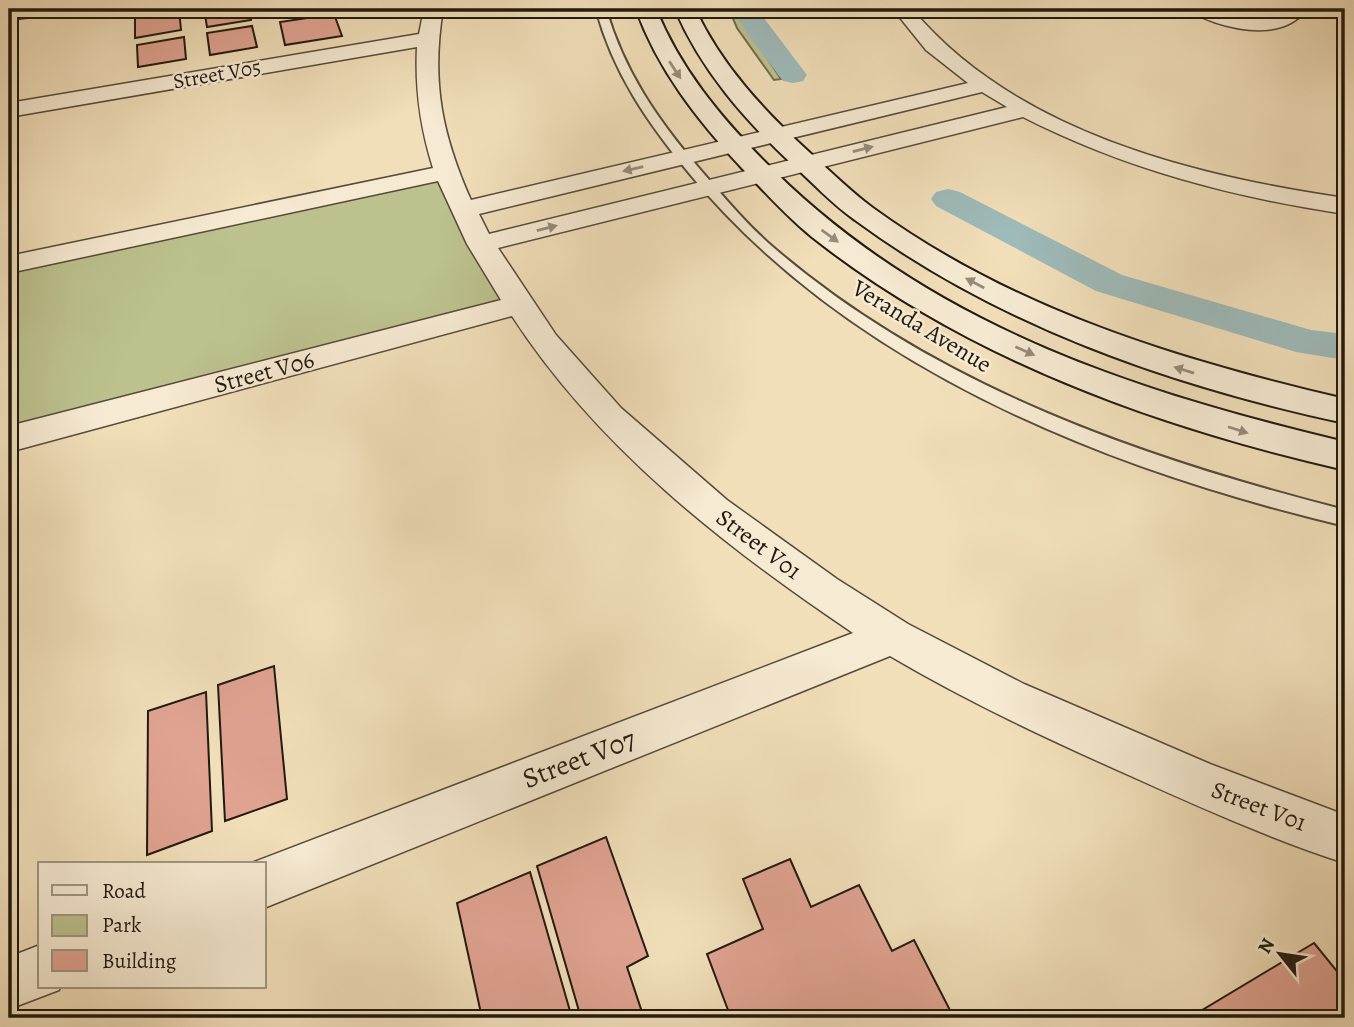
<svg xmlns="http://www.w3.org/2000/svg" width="1354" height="1027" font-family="Alegreya,serif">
<rect width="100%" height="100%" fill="#f1dfba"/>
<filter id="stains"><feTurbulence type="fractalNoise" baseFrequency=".00286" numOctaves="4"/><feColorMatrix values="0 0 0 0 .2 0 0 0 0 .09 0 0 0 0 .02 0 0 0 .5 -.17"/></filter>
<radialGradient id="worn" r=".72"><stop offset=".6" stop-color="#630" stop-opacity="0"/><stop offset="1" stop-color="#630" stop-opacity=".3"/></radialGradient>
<g fill="#bcc18e" stroke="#6e6d4f" stroke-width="2">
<polygon points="729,9 735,9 781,79 774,80 737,28"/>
<path d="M1200,9H1297C1273,35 1228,22 1200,9Z"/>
<polygon points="447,172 519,305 9,439 9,265"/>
</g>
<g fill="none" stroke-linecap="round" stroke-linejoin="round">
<g fill="#9ebab9" fill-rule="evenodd">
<polygon points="733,9 757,9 807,75 803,81 793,83 783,81 746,32"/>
<polygon points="948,189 960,192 1122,275 1311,330 1345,334 1345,360 1296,352 1096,291 936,206 931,199 936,192"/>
</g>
</g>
<g fill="#e0a392" stroke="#211910" stroke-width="2">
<polygon points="204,9 249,9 251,20 207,27"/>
<polygon points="179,10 181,30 135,38 135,17"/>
<polygon points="334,14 342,36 285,45 280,22"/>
<polygon points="252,26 257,47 210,55 207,33"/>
<polygon points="184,37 186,59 138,67 137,45"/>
<polygon points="274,666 287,799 225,821 218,685"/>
<polygon points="206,692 212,831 147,855 148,711"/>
<polygon points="606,837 648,956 627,967 644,1018 581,1018 537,866"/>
<polygon points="790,859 811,907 859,885 892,951 914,940 954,1018 731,1018 707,954 763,929 743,879"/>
<polygon points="530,872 572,1018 482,1018 457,903"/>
<polygon points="1314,943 1345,981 1345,1018 1204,1018 1199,1012"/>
</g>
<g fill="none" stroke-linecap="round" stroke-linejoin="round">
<defs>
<path id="lane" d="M596,9H606C624,71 657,119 698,167C722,195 746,224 774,248C936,387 1142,458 1345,510V526C1105,469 850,368 689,173C648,123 613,73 596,9Z"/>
<g id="street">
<polygon points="9,9 56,9 46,15 9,20"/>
<path d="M424,9H443C431,81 442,135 471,200L968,83L926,50L893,9H912C1015,132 1193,176 1345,198V214C1232,197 1125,169 1023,117L498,248L556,335L621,408L727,500L837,579L908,624L1024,684L1210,764L1345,815V863C1273,840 1202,808 1133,777C1050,740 968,702 890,656L264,908V864H249L853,633C725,547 597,447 512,316L9,452V426L501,300L467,244L438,181L9,273V256L433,168C420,127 415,89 417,47L9,117V103L419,34ZM982,92L1007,107L489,234L479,214Z"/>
<path d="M1190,9H1216L1239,17L1263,19L1286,9H1307C1285,38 1244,32 1214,22C1206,19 1196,16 1190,9Z"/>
<polygon points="40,945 40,987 60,987 59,990 9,1009 9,957"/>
</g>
<g id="secondary">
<path d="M636,9H656C680,68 718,114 762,159C922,323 1128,390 1345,442V470C1156,427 965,358 812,237C786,216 763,190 740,166C697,119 658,70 636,9Z"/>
<path d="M675,9H695C722,66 763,110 809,152C830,171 850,191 873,208C1013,310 1178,360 1345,399V423C1172,386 999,326 855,220C832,204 813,183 792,164C744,119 701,70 675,9Z"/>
</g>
</defs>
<use href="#lane" stroke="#554a3a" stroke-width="4"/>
<use href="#street" stroke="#554a3a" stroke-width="3"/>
<use href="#secondary" stroke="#211910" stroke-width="4"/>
<use href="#lane" fill="#f6ead2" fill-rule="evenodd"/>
<use href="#street" fill="#f6ead2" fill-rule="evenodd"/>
<use href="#secondary" fill="#f6ead2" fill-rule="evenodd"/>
</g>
<defs><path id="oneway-solid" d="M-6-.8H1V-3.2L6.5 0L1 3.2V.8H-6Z" transform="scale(1.75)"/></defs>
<g fill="#968c7b">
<use href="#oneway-solid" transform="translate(675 70) rotate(57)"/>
<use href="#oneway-solid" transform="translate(863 149) rotate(-14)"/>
<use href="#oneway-solid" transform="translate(633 169) rotate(167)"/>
<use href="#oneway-solid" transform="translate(547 228) rotate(-14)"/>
<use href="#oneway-solid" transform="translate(830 236) rotate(36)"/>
<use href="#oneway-solid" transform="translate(975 283) rotate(-152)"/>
<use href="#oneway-solid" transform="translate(1025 351) rotate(24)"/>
<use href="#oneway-solid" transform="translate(1184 370) rotate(-163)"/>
<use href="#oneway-solid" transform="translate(1238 430) rotate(18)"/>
</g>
<g text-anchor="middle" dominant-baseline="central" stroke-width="5" stroke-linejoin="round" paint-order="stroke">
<g font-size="21" fill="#211910" stroke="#f6ead2">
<text transform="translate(217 74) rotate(-10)">Street V05</text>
</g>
<g font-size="24" fill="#211910" stroke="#f6ead2">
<text transform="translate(922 326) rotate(31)">Veranda Avenue</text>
<text transform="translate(264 372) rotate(-15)">Street V06</text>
<text transform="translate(759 544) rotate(37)">Street V01</text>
<text transform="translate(1259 806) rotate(21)">Street V01</text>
</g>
<g font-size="28" fill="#211910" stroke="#f6ead2">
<text transform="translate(579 759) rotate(-21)">Street V07</text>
</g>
</g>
<rect width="1354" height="1027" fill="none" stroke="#f1dfba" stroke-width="35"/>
<rect x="10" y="10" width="1333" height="1006" fill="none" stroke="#211910" stroke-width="3.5"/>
<rect x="18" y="18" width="1319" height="992" fill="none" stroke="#211910" stroke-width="2"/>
<rect x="38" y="862" width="228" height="126" fill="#f6ead2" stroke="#a19684" stroke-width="2"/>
<rect x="52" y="885" width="35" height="10" fill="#f6ead2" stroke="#a19684" stroke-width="2"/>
<text x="102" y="898" font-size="21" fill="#211910">Road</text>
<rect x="52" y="915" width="35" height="21" fill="#bcc18e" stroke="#a19684" stroke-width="2"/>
<text x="102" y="932" font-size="21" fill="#211910">Park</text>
<rect x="52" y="950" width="35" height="21" fill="#e0a392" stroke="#a19684" stroke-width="2"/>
<text x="102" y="968" font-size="21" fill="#211910">Building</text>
<g transform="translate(1280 954) rotate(300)" stroke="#f6ead2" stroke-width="5" paint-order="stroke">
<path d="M0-5L12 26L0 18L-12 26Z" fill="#211910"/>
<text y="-10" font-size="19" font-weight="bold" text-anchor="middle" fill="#211910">N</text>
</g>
<rect width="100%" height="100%" filter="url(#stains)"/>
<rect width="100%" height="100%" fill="url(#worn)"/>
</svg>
